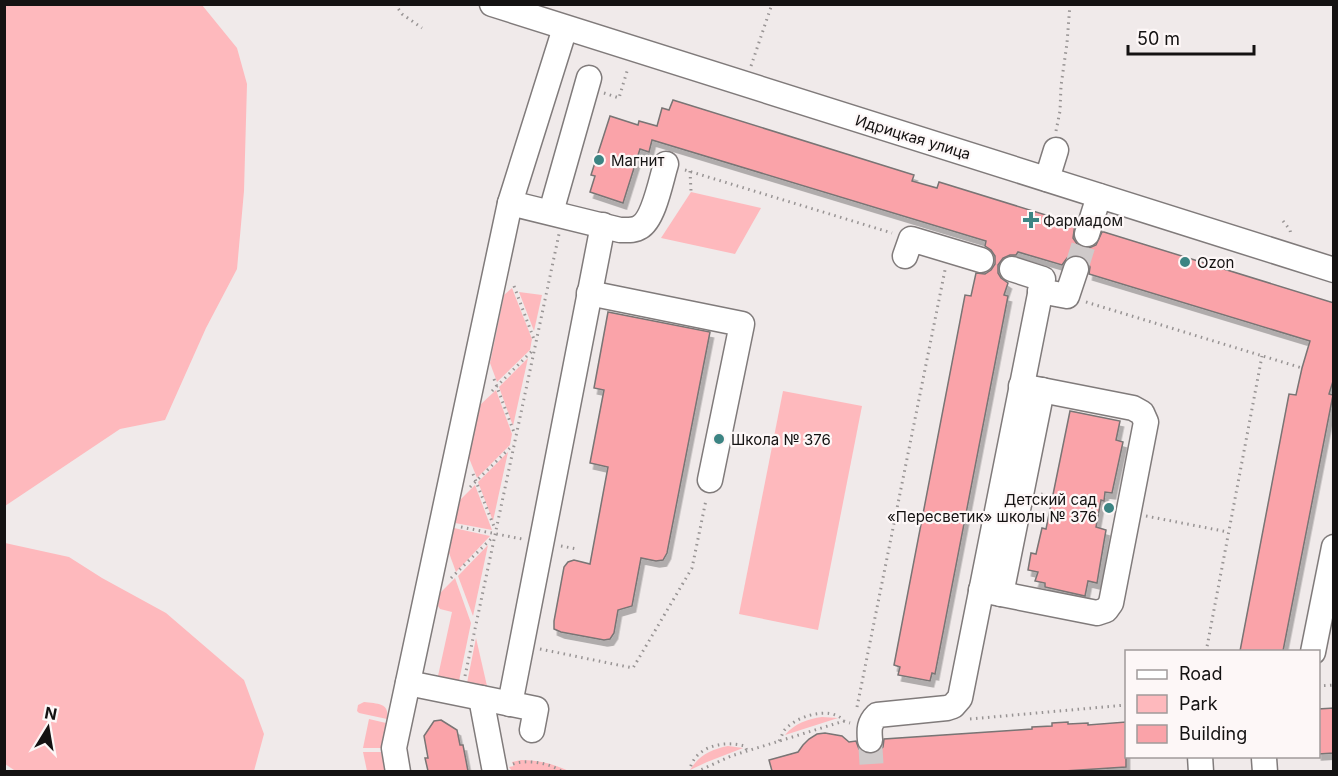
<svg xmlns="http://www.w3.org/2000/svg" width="1338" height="776" font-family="Inter,sans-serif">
<defs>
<filter id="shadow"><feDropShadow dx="3.5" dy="6" stdDeviation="0" flood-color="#0004"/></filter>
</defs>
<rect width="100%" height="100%" fill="#f0eaea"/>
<g fill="#feb9bd">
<polygon points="5,4 202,5 237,48 247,84 244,191 237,269 206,328 165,420 120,429 5,506"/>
<polygon points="691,192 761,208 735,254 661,238"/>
<polygon points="512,288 532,339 530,350 497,382 490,363 504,295"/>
<polygon points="519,292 542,295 534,331"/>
<polygon points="528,358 513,426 499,387"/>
<polygon points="496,390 512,434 510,445 477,478 469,458 480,405"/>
<polygon points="783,391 862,406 818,630 739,614"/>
<polygon points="508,452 493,521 478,482"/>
<polygon points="475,485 492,530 455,523 460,500"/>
<polygon points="454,528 490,536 456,572 449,553"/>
<polygon points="5,543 69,557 102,578 166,613 244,680 264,734 254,771 17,772 5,764"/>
<polygon points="488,545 473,616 458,576"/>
<polygon points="455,578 471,623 459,681 438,676 452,612 440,609 438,606 440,593"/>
<polygon points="476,638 487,686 467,683"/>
<path d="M364,702C377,704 390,702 387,719L359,713L357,711L358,705Z"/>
<path d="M822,717L838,718L785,735C795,723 808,719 822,717Z"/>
<polygon points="369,719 386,723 381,748 363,748"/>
<path d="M728,746L743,748L707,762L690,770C699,755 712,749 728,746Z"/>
<polygon points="363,752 381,752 385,771 367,771"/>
<path d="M521,760C538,760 554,764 569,771H512L509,767L514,766L512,762Z"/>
</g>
<g fill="#faa3a9" stroke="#797474" stroke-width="1.5" filter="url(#shadow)">
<polygon points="673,100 914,175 912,181 937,188 939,182 1075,224 1073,238 1077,244 1083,248 1089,248 1096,245 1102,232 1104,232 1334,303 1334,378 1329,394 1333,395 1283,651 1240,651 1289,394 1296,395 1302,368 1310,341 1089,274 1090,267 1087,260 1080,255 1073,255 1067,258 1062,265 1018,252 1016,255 1010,255 1003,258 998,265 998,273 1001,278 1008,283 1004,295 1008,296 935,674 932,673 930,681 898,675 900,667 894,665 965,295 971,296 976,273 985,274 991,270 995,264 995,256 991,250 985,246 986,241 652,140 649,152 640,149 623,203 590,192 595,176 591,175 610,116 638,125 639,121 657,126 662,108 669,110"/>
<polygon points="608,312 710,332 667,553 663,560 656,561 641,558 632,606 618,610 614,633 610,639 604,640 561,632 554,629 554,621 564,567 568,562 574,560 590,564 608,467 590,463 604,390 594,388"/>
<polygon points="1070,411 1120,421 1116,440 1123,442 1112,493 1105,492 1104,501 1101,500 1096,527 1106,530 1097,583 1088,581 1085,596 1045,587 1045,583 1035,581 1038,572 1028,570 1031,553 1036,554 1042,528 1046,529"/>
<polygon points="1334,708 1334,753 1318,754 1318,709"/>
<polygon points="441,720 457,730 460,745 463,745 468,771 428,771 425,758 428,758 424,736 434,721"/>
<polygon points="1068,722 1068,724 1088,723 1088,725 1126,722 1126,767 1064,771 772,771 769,760 798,752 803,745 809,739 817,734 825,733 842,736 849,742 856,741 859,749 864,753 871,754 879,751 883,747 884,739 1032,729 1032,727 1052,726 1052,723"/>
</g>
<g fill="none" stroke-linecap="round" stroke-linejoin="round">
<g stroke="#cfcaca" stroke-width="24" stroke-dasharray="24 12" stroke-linecap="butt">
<polyline points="1076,269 1087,234"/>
<polyline points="870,740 872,772"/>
</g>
<defs>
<g id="minor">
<polyline points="492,4 1334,270"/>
<polyline points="1047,179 1056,150"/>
<path d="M510,203L620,230C627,230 634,231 640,227C654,219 661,180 666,164"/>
<polyline points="551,212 589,78"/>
<polyline points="1087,234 1099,196"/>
<polyline points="905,256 911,239 981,260"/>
<polyline points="1040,291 1067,296 1076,269"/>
<polyline points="589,293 742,324 710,480"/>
<polyline points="981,590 1097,613 1106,610 1111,603 1146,422 1142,413 1133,408 1021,386"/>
<polyline points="1001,594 1042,390"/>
<polyline points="1313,652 1334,547"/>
<polyline points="408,683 536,709 532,730"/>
<polyline points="481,698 495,772"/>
<polyline points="510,704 603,225"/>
<path d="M870,740C869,729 869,723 877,715L947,708L953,706L960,698L1043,279L1012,269"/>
<polyline points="1200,756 1201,772"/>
<polyline points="1264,758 1265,772"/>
<polyline points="398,772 394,748 510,203 565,28"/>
</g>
</defs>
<use href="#minor" stroke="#807b7b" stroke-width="27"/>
<g stroke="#989494" stroke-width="3" stroke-dasharray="1.5 4.5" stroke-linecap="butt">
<polyline points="395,4 402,14 422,28"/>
<polyline points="751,66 772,4"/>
<polyline points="604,93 619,98 628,68"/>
<polyline points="1056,131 1060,111 1061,86 1067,43 1070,4"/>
<polyline points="685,170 892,233"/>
<polyline points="690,171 691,191"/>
<polyline points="1283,221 1290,230 1291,235"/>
<polyline points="514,286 535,342"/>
<polyline points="1086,302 1302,368"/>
<polyline points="494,379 515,435"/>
<polyline points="492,391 534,349"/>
<polyline points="473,474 495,529"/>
<polyline points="470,487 513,445"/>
<polyline points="1041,494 1053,497"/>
<polyline points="1146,516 1228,532"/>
<polyline points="461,527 522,539"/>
<polyline points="561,546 577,549"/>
<polyline points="451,578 493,537"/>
<polyline points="540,649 633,668 692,568 706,500"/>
<polyline points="1206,652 1262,356"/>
<polyline points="465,676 559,234"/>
<polyline points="1318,686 1334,685"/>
<polyline points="857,707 945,270"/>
<polyline points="970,719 1126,705"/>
<path d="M779,741C781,738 782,735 783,732C794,716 831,705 844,721L850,723"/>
<path d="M513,764C529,759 549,763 563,772"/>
<path d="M689,772C694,746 723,740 745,746L747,751"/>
<polyline points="696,772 731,756 844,721"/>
</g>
<use href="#minor" stroke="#fff" stroke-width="24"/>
</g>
<g fill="#3c8483" stroke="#fdf7f7" stroke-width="2">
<circle cx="599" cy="160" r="6"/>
<path d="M1028 211h6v6h6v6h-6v6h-6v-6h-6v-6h6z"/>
<circle cx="1185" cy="262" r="6"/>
<circle cx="719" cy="439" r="6"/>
<circle cx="1109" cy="508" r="6"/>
</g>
<g text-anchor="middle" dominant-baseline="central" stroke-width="4.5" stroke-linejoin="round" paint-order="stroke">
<g font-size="15" fill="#141212" stroke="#fdf7f7">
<text transform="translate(913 137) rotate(17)">Идрицкая улица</text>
</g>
<g font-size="15" fill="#141212" stroke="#fdf7f7" text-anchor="start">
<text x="611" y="160">Магнит</text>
<text x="1043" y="220">Фармадом</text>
<text x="1197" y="262">Ozon</text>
<text x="731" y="439">Школа № 376</text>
<text x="1097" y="499" text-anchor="end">Детский сад<tspan x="1097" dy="17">«Пересветик» школы № 376</tspan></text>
</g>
</g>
<rect width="1338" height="776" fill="none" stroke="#141212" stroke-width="12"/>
<rect x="1125" y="650" width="195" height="108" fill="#fdf7f7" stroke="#a09b9b" stroke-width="1.5"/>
<rect x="1137" y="670" width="30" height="9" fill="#ffffff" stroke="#a09b9b" stroke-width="1.5"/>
<text x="1179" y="680" font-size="18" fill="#141212">Road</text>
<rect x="1137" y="695" width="30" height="18" fill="#feb9bd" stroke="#a09b9b" stroke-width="1.5"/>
<text x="1179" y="710" font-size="18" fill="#141212">Park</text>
<rect x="1137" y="725" width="30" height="18" fill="#faa3a9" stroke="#a09b9b" stroke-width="1.5"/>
<text x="1179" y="740" font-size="18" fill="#141212">Building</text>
<g transform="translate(48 728) rotate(11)" stroke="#fdf7f7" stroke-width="4.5" paint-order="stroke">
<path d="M0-4.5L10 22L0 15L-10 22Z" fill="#141212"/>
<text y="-9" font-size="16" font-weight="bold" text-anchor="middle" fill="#141212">N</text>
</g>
<path d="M1128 45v9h126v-9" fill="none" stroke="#141212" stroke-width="3"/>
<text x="1137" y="45" font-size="18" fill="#141212" stroke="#fdf7f7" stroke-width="4.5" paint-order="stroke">50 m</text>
</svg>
